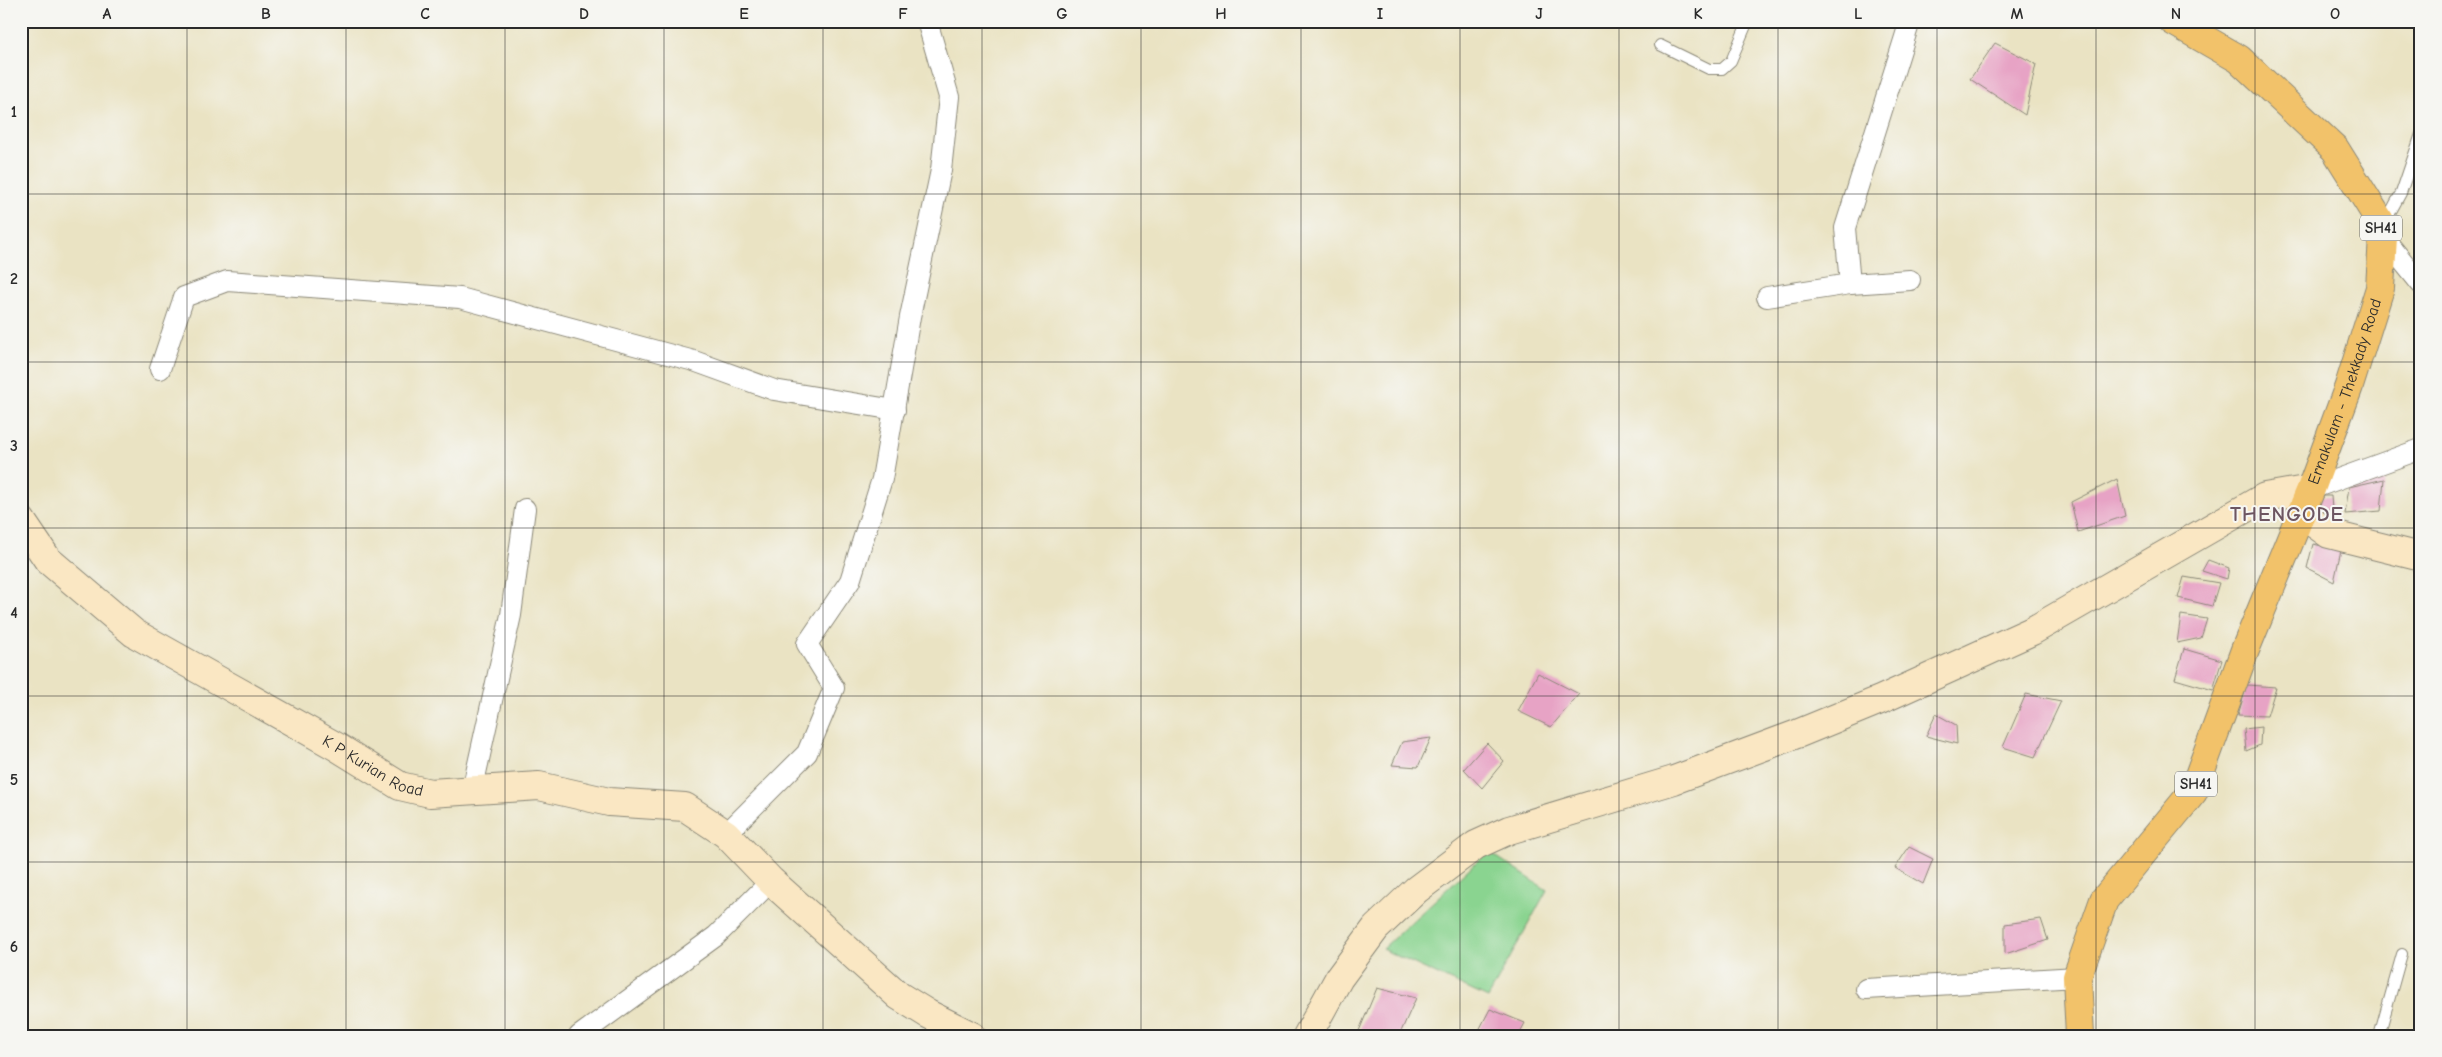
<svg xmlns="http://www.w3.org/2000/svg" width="2442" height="1057" font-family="'Comic Neue',sans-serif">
<rect width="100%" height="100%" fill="#f6f6f2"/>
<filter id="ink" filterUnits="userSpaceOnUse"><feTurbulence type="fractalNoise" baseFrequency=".02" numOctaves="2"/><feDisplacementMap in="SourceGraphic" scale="10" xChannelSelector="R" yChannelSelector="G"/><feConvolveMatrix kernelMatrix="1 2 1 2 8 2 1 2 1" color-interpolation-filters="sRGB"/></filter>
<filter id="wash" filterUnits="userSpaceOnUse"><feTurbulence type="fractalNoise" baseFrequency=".0096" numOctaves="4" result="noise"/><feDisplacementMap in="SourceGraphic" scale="20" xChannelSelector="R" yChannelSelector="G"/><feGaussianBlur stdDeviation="1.12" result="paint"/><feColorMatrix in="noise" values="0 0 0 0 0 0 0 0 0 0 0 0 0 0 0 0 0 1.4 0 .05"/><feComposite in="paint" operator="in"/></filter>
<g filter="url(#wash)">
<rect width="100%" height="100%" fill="#eae3c3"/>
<polygon fill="#8ad490" stroke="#5a805e" points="1488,851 1547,890 1488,998 1382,949"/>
<g id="blocks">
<g fill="#e7a3c5">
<polygon points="1995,43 2036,64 2025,115 1970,79"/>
<polygon points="2117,479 2125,516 2078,532 2071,502"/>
<polygon points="2384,479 2381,511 2345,514 2349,487"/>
<polygon points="2318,496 2331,496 2332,510 2317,511"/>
<polygon points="2313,544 2341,550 2334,582 2307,568"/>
<polygon points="2208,560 2229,568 2227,579 2202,571"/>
<polygon points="2184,577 2219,583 2212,606 2178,598"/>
<polygon points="2181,615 2207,619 2201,638 2177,643"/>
<polygon points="2184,649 2222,660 2213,690 2175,679"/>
<polygon points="1538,673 1579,694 1551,727 1518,711"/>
<polygon points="2247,685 2276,687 2267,716 2238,715"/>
<polygon points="2026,694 2061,701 2035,757 2003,747"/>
<polygon points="1936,714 1956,725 1957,744 1926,736"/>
<polygon points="2261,727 2260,745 2246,751 2244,729"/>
<polygon points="1431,738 1418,767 1392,765 1402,742"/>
<polygon points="1487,743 1504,761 1482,788 1464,769"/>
<polygon points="1909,847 1933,859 1923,884 1895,868"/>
<polygon points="2041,919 2048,940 2005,954 2005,924"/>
<polygon points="1377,988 1416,998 1399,1036 1365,1036 1359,1031"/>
<polygon points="1490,1009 1525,1023 1518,1036 1476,1036"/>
</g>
</g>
</g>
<g filter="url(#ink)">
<use href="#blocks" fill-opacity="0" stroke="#8a8777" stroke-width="1"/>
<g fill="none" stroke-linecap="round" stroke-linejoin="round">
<defs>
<g id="lane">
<polyline points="1660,45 1709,69 1722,69 1731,61 1748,21"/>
<polyline points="2384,224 2401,193 2421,134"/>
<polyline points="2379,1036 2402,954"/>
</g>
<g id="street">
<polyline points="2383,237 2421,284"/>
<polyline points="1910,280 1850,284 1845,228 1910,21"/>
<polyline points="1767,297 1850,284"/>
<polyline points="160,369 184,297 227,281 460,298 694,361 774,390 895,410"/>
<polyline points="2311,489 2421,449"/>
<polyline points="472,791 511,615 525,509"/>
<polyline points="726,834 807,753 834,688 807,644 850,581 882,479 910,317 941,170 949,97 927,21"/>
<polyline points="1866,989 2077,977"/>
<polyline points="579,1036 716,936 771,881"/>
</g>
<g id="secondary">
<polyline points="2301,514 2329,534 2421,557"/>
<path id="s1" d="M21,520L48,560L134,633L337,747L400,786L430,793L539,786L609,802L685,807L726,834L771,881L899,996L928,1014L972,1036"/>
<polyline points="1307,1036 1339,978 1376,928 1416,890 1476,845 1509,830 1674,780 1797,734 1880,700 2032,631 2265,497 2311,489"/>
</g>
<g id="primary">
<path id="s2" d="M2080,1036L2077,977L2104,900L2193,792L2245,650L2311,489L2349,386L2380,288L2383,237L2380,221L2335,149L2239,59L2173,21"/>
</g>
</defs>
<use href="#lane" stroke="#8a8777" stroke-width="12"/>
<use href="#street" stroke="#8a8777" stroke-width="22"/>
<use href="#secondary" stroke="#8a8777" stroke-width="30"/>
<use href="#primary" stroke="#8a8777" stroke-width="30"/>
<use href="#lane" stroke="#fff" stroke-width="10"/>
<use href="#street" stroke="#fff" stroke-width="20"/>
<use href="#secondary" stroke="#fae7c3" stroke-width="28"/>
<use href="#primary" stroke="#f2c26a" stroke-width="28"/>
</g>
</g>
<path fill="none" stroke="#2b2b2b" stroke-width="1" stroke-opacity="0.55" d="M187,21V1036M346,21V1036M505,21V1036M664,21V1036M823,21V1036M982,21V1036M1141,21V1036M1301,21V1036M1460,21V1036M1619,21V1036M1778,21V1036M1937,21V1036M2096,21V1036M2255,21V1036M21,194H2421M21,362H2421M21,528H2421M21,696H2421M21,862H2421"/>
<g text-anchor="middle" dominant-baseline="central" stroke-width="4" stroke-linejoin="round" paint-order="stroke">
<g fill="#f6f6f2" stroke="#686867" stroke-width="1">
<rect x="2360" y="215.5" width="42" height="25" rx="4"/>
<rect x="2175" y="771.5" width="42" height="25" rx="4"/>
</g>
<g font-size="15" font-weight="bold" fill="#2b2b2b">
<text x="2381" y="228">SH41</text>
<text x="2196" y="784">SH41</text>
</g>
<g font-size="16" fill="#2b2b2b" stroke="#f6f6f2">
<text stroke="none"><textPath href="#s2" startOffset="709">Ernakulam - Thekkady Road</textPath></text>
<text stroke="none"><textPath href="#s1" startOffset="435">K P Kurian Road</textPath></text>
</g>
<g font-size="21" font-weight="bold" letter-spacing="1" fill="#6d5561" stroke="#f6f6f2">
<text x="2287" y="514">THENGODE</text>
</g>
</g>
<rect width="2442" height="1057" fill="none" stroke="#f6f6f2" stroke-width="55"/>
<rect x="28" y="28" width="2386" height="1002" fill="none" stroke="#2b2b2b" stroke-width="2"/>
<g font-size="16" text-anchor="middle" font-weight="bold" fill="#2b2b2b">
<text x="107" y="19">A</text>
<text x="266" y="19">B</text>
<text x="425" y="19">C</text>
<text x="584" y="19">D</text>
<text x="744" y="19">E</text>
<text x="903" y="19">F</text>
<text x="1062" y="19">G</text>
<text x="1221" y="19">H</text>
<text x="1380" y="19">I</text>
<text x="1539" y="19">J</text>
<text x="1698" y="19">K</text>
<text x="1858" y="19">L</text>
<text x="2017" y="19">M</text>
<text x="2176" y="19">N</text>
<text x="2335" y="19">O</text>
<text x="14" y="117">1</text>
<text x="14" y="284">2</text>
<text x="14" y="451">3</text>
<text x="14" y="618">4</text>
<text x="14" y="785">5</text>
<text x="14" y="952">6</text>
</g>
</svg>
